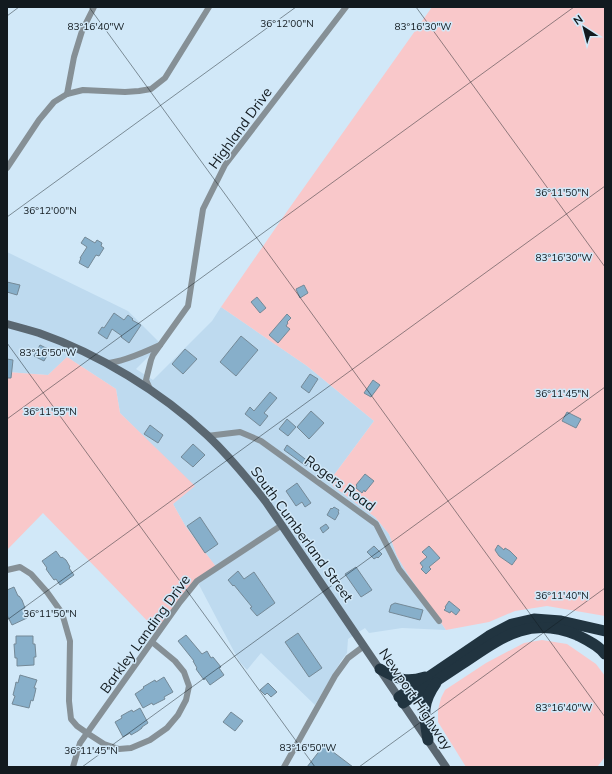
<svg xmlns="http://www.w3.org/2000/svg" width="612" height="774" font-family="Mulish,sans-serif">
<rect width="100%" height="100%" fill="#d1e8f8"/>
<polygon fill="#bedaef" points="7,252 128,311 161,344 136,369 153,380 212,321 221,307 307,366 374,421 331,479 333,486 375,517 389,534 397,556 407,573 446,630 402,628 369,633 365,628 348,639 347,653 341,661 315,705 261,653 247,670 239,661 197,581 216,567 186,527 173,504 194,486 120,413 116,389 67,357 48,375 7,372"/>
<g fill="#f9c8ca">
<polygon points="432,7 605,7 605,616 547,606 515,611 489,622 446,630 407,573 397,556 389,534 375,517 333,486 331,479 374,421 307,366 221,307 288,210"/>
<polygon points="67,357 116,389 120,413 195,486 173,504 186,527 217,568 197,581 159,633 43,513 7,550 7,372 48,375"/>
<polygon points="542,640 567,644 596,664 605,676 605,757 597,767 466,767 438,722 438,710 441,698 445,690 486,663 524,643"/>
</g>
<g fill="#87afca" stroke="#748997">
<polygon points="85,237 95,243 97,240 102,243 101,246 104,248 99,256 96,255 88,268 79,263 81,258 80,258 87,247 81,243"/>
<polygon points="7,282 20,285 17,295 7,292"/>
<polygon points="304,285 308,293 300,298 296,289"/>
<polygon points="257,297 266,308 260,313 251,302"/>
<polygon points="114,313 124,320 128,315 133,319 132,320 141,325 129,343 121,337 122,336 112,329 107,339 98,333 102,327 104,328"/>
<polygon points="287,314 291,318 287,322 288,323 286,326 290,329 278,343 269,335"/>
<polygon points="241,336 258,350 236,376 220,362"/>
<polygon points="40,345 50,350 44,361 34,356"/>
<polygon points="185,349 197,359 183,374 172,364"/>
<polygon points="7,359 13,360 11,378 7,378"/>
<polygon points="310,374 318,379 309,393 301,387"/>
<polygon points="373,380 380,385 371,397 364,393"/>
<polygon points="270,392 277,398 264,413 268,416 260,426 245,414 250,407 254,411"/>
<polygon points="311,411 324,423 309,439 297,427"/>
<polygon points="567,412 581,419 576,428 562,421"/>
<polygon points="287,419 296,427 288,436 279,429"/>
<polygon points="150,425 163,435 158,443 144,434"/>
<polygon points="193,444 205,455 193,467 181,457"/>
<polygon points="287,445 309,462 306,466 284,450"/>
<polygon points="365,474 374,481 365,492 364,490 362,493 356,488 357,486 356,485"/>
<polygon points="297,483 311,503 305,507 302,502 296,506 286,491"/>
<polygon points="334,507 339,510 338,512 339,513 335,520 327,515 331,508 332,509"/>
<polygon points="200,517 218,544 205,553 187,526"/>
<polygon points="326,524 329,528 323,533 320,528"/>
<polygon points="498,545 504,550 505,548 510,551 517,558 512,565 499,556 495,550"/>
<polygon points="374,546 382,554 378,558 377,557 374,559 367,552"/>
<polygon points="429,546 440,558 429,567 431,569 426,574 421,569 423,567 420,563 427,557 422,552"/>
<polygon points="56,551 61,558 62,557 66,560 70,567 69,568 74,575 60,585 56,579 54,580 51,576 46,569 47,568 42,561"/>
<polygon points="356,567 372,590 361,597 345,574"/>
<polygon points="238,571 244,579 254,572 275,603 257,616 250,608 252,607 234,585 233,586 228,580"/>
<polygon points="14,587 18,596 19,596 22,600 25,608 23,609 27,618 12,625 7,615 7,590"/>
<polygon points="449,601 460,610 456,615 451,611 450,613 444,610 446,608 445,607"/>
<polygon points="395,603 423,610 420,620 389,612 391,605"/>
<polygon points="298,633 322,668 309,677 285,642"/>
<polygon points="186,635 202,654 207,651 211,658 213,657 221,667 219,668 224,675 210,685 205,678 204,680 196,669 197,668 193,661 194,661 178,641"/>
<polygon points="16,636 33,636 33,644 35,644 36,657 34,657 34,665 17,666 17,658 15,658 14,644 16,644"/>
<polygon points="20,675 37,680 34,688 36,688 35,693 33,701 31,700 29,708 12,704 15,696 13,695 15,687 16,682 18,683"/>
<polygon points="164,677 173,692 164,697 165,699 153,705 152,703 143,708 135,694 144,688 143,687 155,680 156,682"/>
<polygon points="268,683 277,692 271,697 267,693 265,695 260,690"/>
<polygon points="140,708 148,723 142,727 142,728 138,731 131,735 130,733 123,737 115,722 122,718 121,716 128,712 132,710 133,712"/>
<polygon points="231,712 243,721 235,731 223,722"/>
<polygon points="324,745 353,767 307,767"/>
</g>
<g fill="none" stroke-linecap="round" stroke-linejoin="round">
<g stroke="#869096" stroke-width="6">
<polyline points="67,94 74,57 82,31 94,7"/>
<polyline points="7,168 39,120 54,102 67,94 83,90 125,92 139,91 151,89 165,78 209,7"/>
<path d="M106,363C120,363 147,351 160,345"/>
<polyline points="150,389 146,380 151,360 153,355 188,306 203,209 225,165 346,7"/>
<polyline points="207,436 240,432 261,441 376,524 399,569 439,621"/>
<polyline points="7,570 20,567 31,574 47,592 62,613 70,641 69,701 71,719 77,726 87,733 104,744 119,749 131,748 150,740 167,728 178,715 186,700 189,686 184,672 175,661 152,642"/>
<polyline points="73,767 80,743 180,602 197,581 282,525"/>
<polyline points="284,767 335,676 348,658 364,646"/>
</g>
<path stroke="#5a6771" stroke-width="8" d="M7,324C18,327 29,330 39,333C99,354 161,392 207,435C228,455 248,479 266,502L446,767"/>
<g stroke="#213440" stroke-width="11">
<path d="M380,669C398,679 405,683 425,677"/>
<polyline points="399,697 489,636 512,624 534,619 561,621 605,631"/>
<path d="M403,703C423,690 442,677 462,664C501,638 529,615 577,635C587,640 598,645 605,654"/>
<path d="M428,740C424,716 421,704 436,683"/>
</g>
</g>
<path fill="none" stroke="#121a1f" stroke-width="1" stroke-opacity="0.45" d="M89,7L605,717M416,7L605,267M7,16L19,7M7,217L296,7M7,343L315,767M7,419L574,7M7,620L605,186M82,767L605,387M359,767L605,588"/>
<g text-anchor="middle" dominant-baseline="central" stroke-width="3" stroke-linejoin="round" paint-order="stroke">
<g font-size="14" fill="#121a1f" stroke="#d1e8f8">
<text transform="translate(240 128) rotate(-54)">Highland Drive</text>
<text transform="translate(340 483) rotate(36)">Rogers Road</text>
<text transform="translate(302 534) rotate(54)">South Cumberland Street</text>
<text transform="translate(145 634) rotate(-54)">Barkley Landing Drive</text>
<text transform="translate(416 699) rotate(56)">Newport Highway</text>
</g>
</g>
<g font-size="10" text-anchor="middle" fill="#121a1f" stroke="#d1e8f8" stroke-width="3" stroke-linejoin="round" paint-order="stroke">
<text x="287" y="27">36°12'00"N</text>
<text x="96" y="30">83°16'40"W</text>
<text x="423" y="30">83°16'30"W</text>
<text x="562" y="196">36°11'50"N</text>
<text x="50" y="214">36°12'00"N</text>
<text x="564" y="261">83°16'30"W</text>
<text x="48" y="356">83°16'50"W</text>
<text x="562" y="397">36°11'45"N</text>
<text x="50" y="415">36°11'55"N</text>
<text x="562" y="599">36°11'40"N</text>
<text x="50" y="617">36°11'50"N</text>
<text x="564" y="711">83°16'40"W</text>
<text x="308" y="751">83°16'50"W</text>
<text x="91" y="754">36°11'45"N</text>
</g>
<rect width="612" height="774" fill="none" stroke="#121a1f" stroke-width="16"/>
<g transform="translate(584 28) rotate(324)" stroke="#d1e8f8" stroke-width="3" paint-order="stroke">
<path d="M0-3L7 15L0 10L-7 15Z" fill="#121a1f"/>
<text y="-6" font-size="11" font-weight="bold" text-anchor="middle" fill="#121a1f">N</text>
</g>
</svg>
